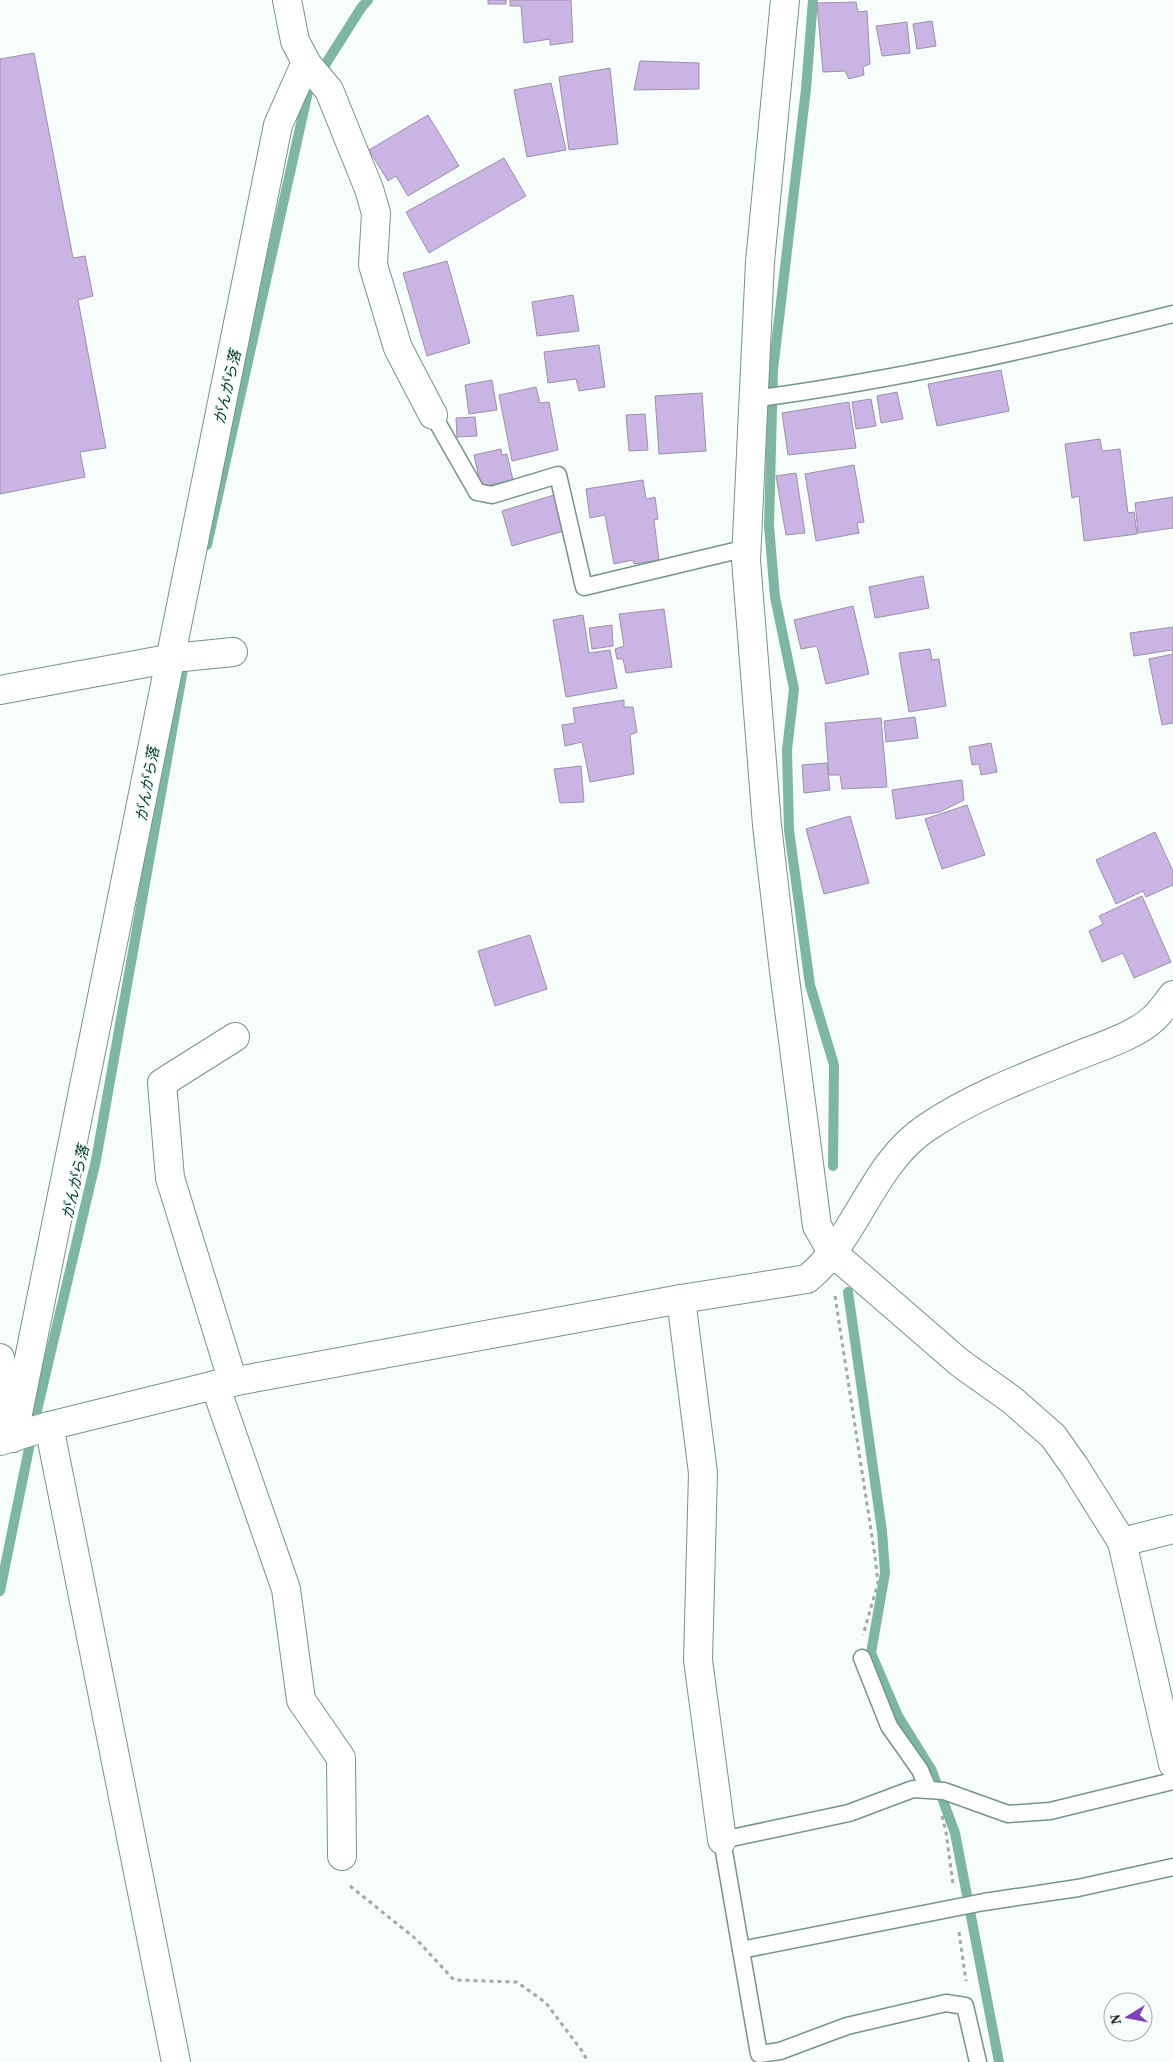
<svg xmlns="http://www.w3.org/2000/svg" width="1173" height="2062" font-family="'Source Serif 4','Noto Sans JP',serif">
<rect width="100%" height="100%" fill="#f7fdfb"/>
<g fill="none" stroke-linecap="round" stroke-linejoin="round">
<g stroke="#7db7a1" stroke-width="10">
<polyline points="813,0 806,89 773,370 769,526 775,597 794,689 787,750 789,830 810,985 834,1065 833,1166"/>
<polyline points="207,545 308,92 361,8 368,0"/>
<polyline points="848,1292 882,1531 885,1573 871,1653 898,1716 932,1771 955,1833 999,2062"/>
<polyline points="0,1591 35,1419 96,1160 185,658"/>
</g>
</g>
<g fill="#cab4e3" stroke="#9b90a9">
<rect x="488" y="0" width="18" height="4"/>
<polygon points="510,0 571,0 573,42 550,45 550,39 524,43 521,6 510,6"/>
<polygon points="856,2 858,12 867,11 870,64 863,67 864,75 849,79 845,71 823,72 817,3"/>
<polygon points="932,21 936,46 917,49 913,24"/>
<polygon points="907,22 910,53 882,56 876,26"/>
<polygon points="34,53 73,258 85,256 93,296 78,300 106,448 80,452 85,477 0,494 0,59"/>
<polygon points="640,61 699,63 699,89 634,90"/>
<polygon points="610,68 618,144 569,150 559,77"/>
<polygon points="551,83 566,150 527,157 514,90"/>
<polygon points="428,115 459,166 408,196 396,176 388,181 369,150"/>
<polygon points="504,158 526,196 429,253 406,212"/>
<polygon points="447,261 470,343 427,356 403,273"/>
<polygon points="573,295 579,331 537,336 532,302"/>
<polygon points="599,345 605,387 579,391 576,379 548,383 544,352"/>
<polygon points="1001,370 1009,411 937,426 928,384"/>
<polygon points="492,380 497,410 469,414 465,385"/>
<polygon points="536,387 540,403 549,402 558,450 512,461 499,395"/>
<polygon points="897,392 903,419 881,423 877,396"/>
<polygon points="702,393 706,451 659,454 655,396"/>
<polygon points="871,399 876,426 856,429 852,402"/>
<polygon points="849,402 856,448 788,455 782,413"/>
<polygon points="645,414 648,450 629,451 626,415"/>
<polygon points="475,417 477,436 457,437 456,418"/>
<polygon points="1100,439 1102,451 1120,449 1128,513 1134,512 1137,534 1084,541 1079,496 1072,498 1065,444"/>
<polygon points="501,449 502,455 507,454 513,480 481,487 474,455"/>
<polygon points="854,465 864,522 857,523 859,533 816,541 805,474"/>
<polygon points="796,473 805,533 786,535 776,476"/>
<polygon points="643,480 646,499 655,497 658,519 654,520 659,560 634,564 633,560 614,564 605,515 590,518 586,489"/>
<polygon points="554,495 564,531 512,546 502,511"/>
<polygon points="1173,497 1173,528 1138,533 1135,503"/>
<polygon points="923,576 929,608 875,618 869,587"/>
<polygon points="853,606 869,674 826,684 817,646 801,649 794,620"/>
<polygon points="664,609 672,667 626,673 623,659 617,659 615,649 624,646 619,614"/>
<polygon points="583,615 589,653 610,650 617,688 566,697 553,620"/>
<polygon points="612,625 613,646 592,649 589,628"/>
<polygon points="1173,627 1173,654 1172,650 1134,656 1130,633"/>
<polygon points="930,649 932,660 939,659 946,706 909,712 899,653"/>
<polygon points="1173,654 1173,723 1162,725 1149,659"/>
<polygon points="624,700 624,707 633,707 637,732 630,735 634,774 590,782 582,742 565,746 562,725 575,723 573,708"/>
<polygon points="915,717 918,738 886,742 884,721"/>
<polygon points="881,718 887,787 842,789 840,775 829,775 825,723"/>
<polygon points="991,743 997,772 981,775 979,764 972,765 969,747"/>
<polygon points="827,763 830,790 804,793 802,765"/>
<polygon points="581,766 584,802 560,803 554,769"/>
<polygon points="962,780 964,800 940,812 896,819 892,790"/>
<polygon points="967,805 985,855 942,869 925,819"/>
<polygon points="850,816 869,883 824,894 806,829"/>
<polygon points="1155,832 1173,871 1173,885 1146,897 1143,891 1116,904 1096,860"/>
<polygon points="1142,896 1171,962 1134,978 1123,953 1102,962 1089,931 1103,924 1099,916"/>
<polygon points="530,935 547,989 495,1006 478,951"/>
</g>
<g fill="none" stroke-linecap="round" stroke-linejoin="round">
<defs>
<g id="lane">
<path d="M753,399C895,380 1034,349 1173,314"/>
<polyline points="433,415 477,492 492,495 558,475 584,587 747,548"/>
<polyline points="862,1658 889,1726 920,1770 928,1789"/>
<polyline points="741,1950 984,1902 1078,1888 1173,1867"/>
<polyline points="978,2062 965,2006 946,2003 847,2026 780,2051 759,2054 722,1840 849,1813 913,1789 944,1791 1008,1814 1050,1811 1173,1781"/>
</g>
<g id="street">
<polyline points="287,0 295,41 307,64 329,90 369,189 376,213 373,265 398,348 433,415"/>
<polyline points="785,0 760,262 746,560 767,825 783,963 817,1226 832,1252 960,1363 1012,1400 1053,1436 1075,1467 1122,1542 1173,1764"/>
<polyline points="0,690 173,658 233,652"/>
<polyline points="681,1299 703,1473 698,1660 722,1840"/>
<polyline points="0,1358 10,1421"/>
<polyline points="233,1382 170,1178 162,1083 235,1037"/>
<polyline points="215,1385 286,1589 301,1700 341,1758 342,1856"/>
<polyline points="49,1426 176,2062"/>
<polyline points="13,1438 278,125 306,62"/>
<path d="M0,1441L49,1426L215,1385L681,1299L807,1279C856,1240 871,1165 926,1128C970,1098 1022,1078 1072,1058C1098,1047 1134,1037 1154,1018C1161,1012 1167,1002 1173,995"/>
<polyline points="1122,1542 1173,1529"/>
</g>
</defs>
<use href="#lane" stroke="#779488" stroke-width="19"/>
<use href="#street" stroke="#779488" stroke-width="30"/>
<g stroke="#a0a9a6" stroke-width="3" stroke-dasharray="4 4" stroke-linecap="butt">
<polyline points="835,1296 875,1556 878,1583 863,1635"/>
<polyline points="942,1816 946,1832 953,1884"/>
<polyline points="350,1886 416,1939 454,1980 517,1982 546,2003 582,2051 588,2062"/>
<polyline points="959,1932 966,1981"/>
</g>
<use href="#lane" stroke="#fff" stroke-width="16"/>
<use href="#street" stroke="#fff" stroke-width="28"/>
</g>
<g text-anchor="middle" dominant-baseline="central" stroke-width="4" stroke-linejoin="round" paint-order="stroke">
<g font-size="15" font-style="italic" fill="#013728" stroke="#f7fdfb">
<text transform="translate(227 387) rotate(-77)">がんがら落</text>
<text transform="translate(147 784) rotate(-80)">がんがら落</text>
<text transform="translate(75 1182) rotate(-77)">がんがら落</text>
</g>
</g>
<g transform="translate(1128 2017) rotate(260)"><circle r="24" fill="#f7fdfb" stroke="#a2aba7"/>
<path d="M0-4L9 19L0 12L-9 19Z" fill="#8242b6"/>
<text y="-8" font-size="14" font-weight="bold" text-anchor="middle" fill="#222f2a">N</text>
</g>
</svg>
